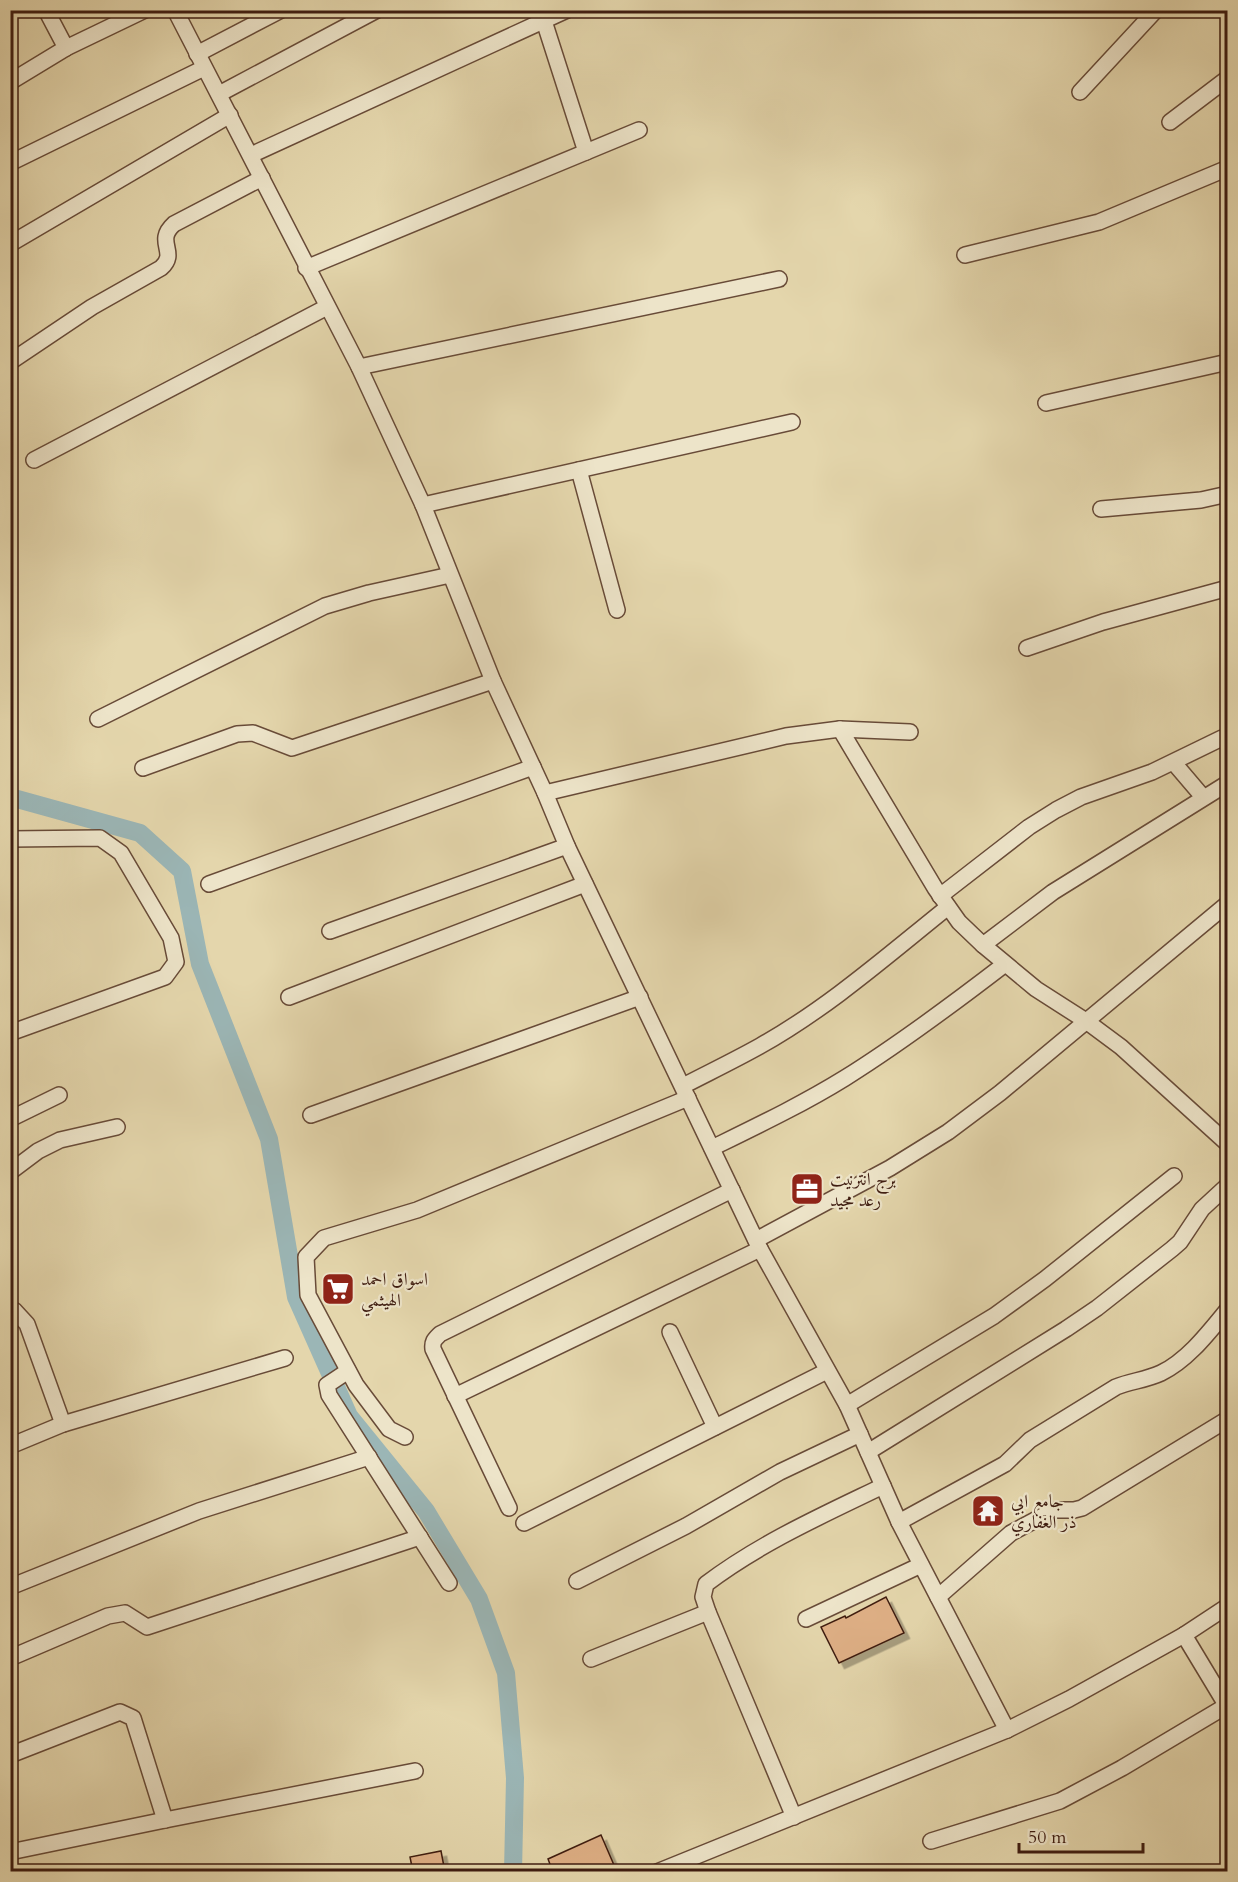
<svg xmlns="http://www.w3.org/2000/svg" width="1238" height="1882" font-family="Cardo,Amiri,serif">
<defs>
<filter id="shadow"><feDropShadow dx="5.5" dy="5.5" stdDeviation="0" flood-color="#0004"/></filter>
</defs>
<rect width="100%" height="100%" fill="#e4d6ac"/>
<filter id="stains"><feTurbulence type="fractalNoise" baseFrequency=".00333" numOctaves="4"/><feColorMatrix values="0 0 0 0 .2 0 0 0 0 .09 0 0 0 0 .02 0 0 0 .5 -.17"/></filter>
<radialGradient id="worn" r=".72"><stop offset=".6" stop-color="#630" stop-opacity="0"/><stop offset="1" stop-color="#630" stop-opacity=".3"/></radialGradient>
<g fill="none" stroke-linecap="round" stroke-linejoin="round">
<polyline stroke="#9bb6b6" stroke-width="18" points="10,797 140,833 182,871 200,964 269,1139 296,1297 349,1416 426,1511 479,1599 506,1673 515,1778 513,1872"/>
</g>
<g fill="#deaf85" stroke="#3f1d11" stroke-width="1.5" filter="url(#shadow)">
<polygon points="886,1597 904,1633 839,1663 821,1627 845,1616 846,1618"/>
<polygon points="601,1835 617,1872 553,1872 548,1859"/>
<polygon points="441,1851 445,1872 413,1872 410,1857"/>
</g>
<g fill="none" stroke-linecap="round" stroke-linejoin="round">
<defs>
<g id="minor">
<polyline points="46,10 66,48"/>
<polyline points="175,10 359,367 423,505 493,681 545,793 567,846 760,1249 847,1405 899,1522 1007,1730"/>
<polyline points="544,21 586,152"/>
<polyline points="197,54 281,10"/>
<polyline points="10,82 66,48 145,10"/>
<polyline points="1080,92 1156,10"/>
<polyline points="219,94 377,10"/>
<polyline points="1170,122 1228,78"/>
<polyline points="251,155 567,10"/>
<polyline points="10,163 204,68"/>
<polyline points="10,244 230,115"/>
<polyline points="965,255 1099,222 1228,168"/>
<polyline points="306,268 639,130"/>
<path d="M10,362L92,307L161,268C179,252 154,242 174,224L262,178"/>
<polyline points="359,367 779,279"/>
<polyline points="1046,403 1228,362"/>
<polyline points="34,460 327,307"/>
<polyline points="579,470 617,610"/>
<polyline points="423,505 792,422"/>
<polyline points="1101,509 1201,500 1228,494"/>
<polyline points="1027,648 1103,622 1228,588"/>
<polyline points="98,719 325,606 369,593 450,575"/>
<polyline points="840,729 935,888 959,922 983,945 1036,989 1086,1021 1121,1047 1228,1144"/>
<polyline points="1174,763 1203,797"/>
<polyline points="143,768 237,734 253,733 292,748 493,681"/>
<polyline points="545,793 786,736 840,729 910,732"/>
<polyline points="10,839 100,838 121,853 171,938 176,962 165,977 10,1033"/>
<polyline points="209,884 533,767"/>
<polyline points="940,896 1029,827 1056,810 1081,797 1152,772 1222,738"/>
<polyline points="330,931 567,846"/>
<polyline points="983,945 1053,892 1228,783"/>
<polyline points="289,997 585,884"/>
<path d="M683,1086C708,1073 735,1060 760,1046C828,1008 888,955 948,907"/>
<polyline points="311,1115 640,997"/>
<polyline points="10,1119 59,1095"/>
<path d="M712,1148C757,1126 803,1104 845,1078C901,1043 953,1004 1005,964"/>
<polyline points="10,1172 38,1151 60,1140 117,1127"/>
<polyline points="756,1240 890,1168 948,1132 1000,1093 1226,905"/>
<polyline points="10,1308 15,1311 27,1324 63,1424"/>
<polyline points="670,1332 715,1427"/>
<polyline points="348,1371 327,1385 329,1395 449,1583"/>
<polyline points="455,1396 760,1249"/>
<polyline points="847,1405 994,1316 1045,1279 1174,1176"/>
<polyline points="405,1437 389,1429 356,1385 308,1295 306,1257 324,1238 417,1210 688,1098"/>
<polyline points="10,1446 63,1424 285,1358"/>
<polyline points="868,1452 1066,1329 1097,1308 1172,1249 1180,1242 1202,1209 1228,1185"/>
<path d="M509,1508L433,1349C432,1341 435,1339 440,1334L732,1190"/>
<path d="M899,1522L1005,1464L1030,1440L1116,1387C1131,1381 1146,1380 1161,1373C1188,1360 1209,1332 1228,1309"/>
<polyline points="524,1523 827,1371"/>
<polyline points="577,1581 686,1526 780,1472 860,1434"/>
<polyline points="10,1587 199,1511 369,1457"/>
<polyline points="938,1597 1011,1533 1054,1510 1074,1510 1082,1508 1228,1419"/>
<polyline points="806,1619 921,1565"/>
<polyline points="1184,1635 1228,1708"/>
<polyline points="10,1658 108,1616 125,1613 147,1627 420,1537"/>
<polyline points="591,1659 708,1612"/>
<polyline points="10,1755 120,1712 133,1718 165,1820"/>
<path d="M794,1817L708,1612L703,1597L706,1584C760,1543 823,1515 883,1486"/>
<polyline points="931,1841 1060,1801 1122,1768 1226,1706"/>
<polyline points="10,1852 165,1820 415,1771"/>
<polyline points="657,1872 1007,1730 1069,1699 1184,1635 1228,1606"/>
</g>
</defs>
<use href="#minor" stroke="#684b38" stroke-width="18"/>
<use href="#minor" stroke="#ede4c9" stroke-width="15"/>
</g>
<defs>
<symbol id="office-square" viewBox="-11 -11 22 22"><rect x="-9" y="-9" width="18" height="18" rx="4" fill="#8f2418" stroke="#ede4c9"/><path d="M-6-3h4V-5.5h4V-3h4V5H-6ZM-1-4.5V-3h2v-1.5ZM-6 0V1H6V0Z" fill="#fff"/></symbol>
<symbol id="supermarket-square" viewBox="-11 -11 22 22"><rect x="-9" y="-9" width="18" height="18" rx="4" fill="#8f2418" stroke="#ede4c9"/><path d="M-6-5.5h2.5l.6 2H6L4.5 2H-2.5L-4.4-4H-6ZM-1.5 3.2a1.3 1.3 0 1 0 .1 0ZM3 3.2a1.3 1.3 0 1 0 .1 0Z" fill="#fff"/></symbol>
<symbol id="temple-square" viewBox="-11 -11 22 22"><rect x="-9" y="-9" width="18" height="18" rx="4" fill="#8f2418" stroke="#ede4c9"/><path d="M0-6L5-2H3V0L6.5 2.5H4V6H1.5V3h-3V6H-4V2.5H-6.5L-3 0V-2H-5Z" fill="#fff"/></symbol>
</defs>
<g fill-rule="evenodd">
<use href="#office-square" x="788" y="1170" width="38" height="38"/>
<use href="#supermarket-square" x="319" y="1270" width="38" height="38"/>
<use href="#temple-square" x="969" y="1492" width="38" height="38"/>
</g>
<g text-anchor="middle" dominant-baseline="central" stroke-width="4.5" stroke-linejoin="round" paint-order="stroke">
<g font-size="18" fill="#3f1d11" stroke="#ede4c9" text-anchor="start">
<text x="830" y="1179">برج انترنيت<tspan x="830" dy="21">رعد مجيد</tspan></text>
<text x="361" y="1279">اسواق احمد<tspan x="361" dy="21">الهيثمي</tspan></text>
<text x="1011" y="1501">جامع ابي<tspan x="1011" dy="21">ذر الغفاري</tspan></text>
</g>
</g>
<rect width="1238" height="1882" fill="none" stroke="#e4d6ac" stroke-width="36"/>
<rect x="12" y="12" width="1214" height="1858" fill="none" stroke="#3f1d11" stroke-width="3"/>
<rect x="18" y="18" width="1202" height="1846" fill="none" stroke="#3f1d11" stroke-width="1.5"/>
<path d="M1019 1843v9h124v-9" fill="none" stroke="#3f1d11" stroke-width="3"/>
<text x="1028" y="1843" font-size="18" fill="#3f1d11" stroke="#ede4c9" stroke-width="4.5" paint-order="stroke">50 m</text>
<rect width="100%" height="100%" filter="url(#stains)"/>
<rect width="100%" height="100%" fill="url(#worn)"/>
</svg>
